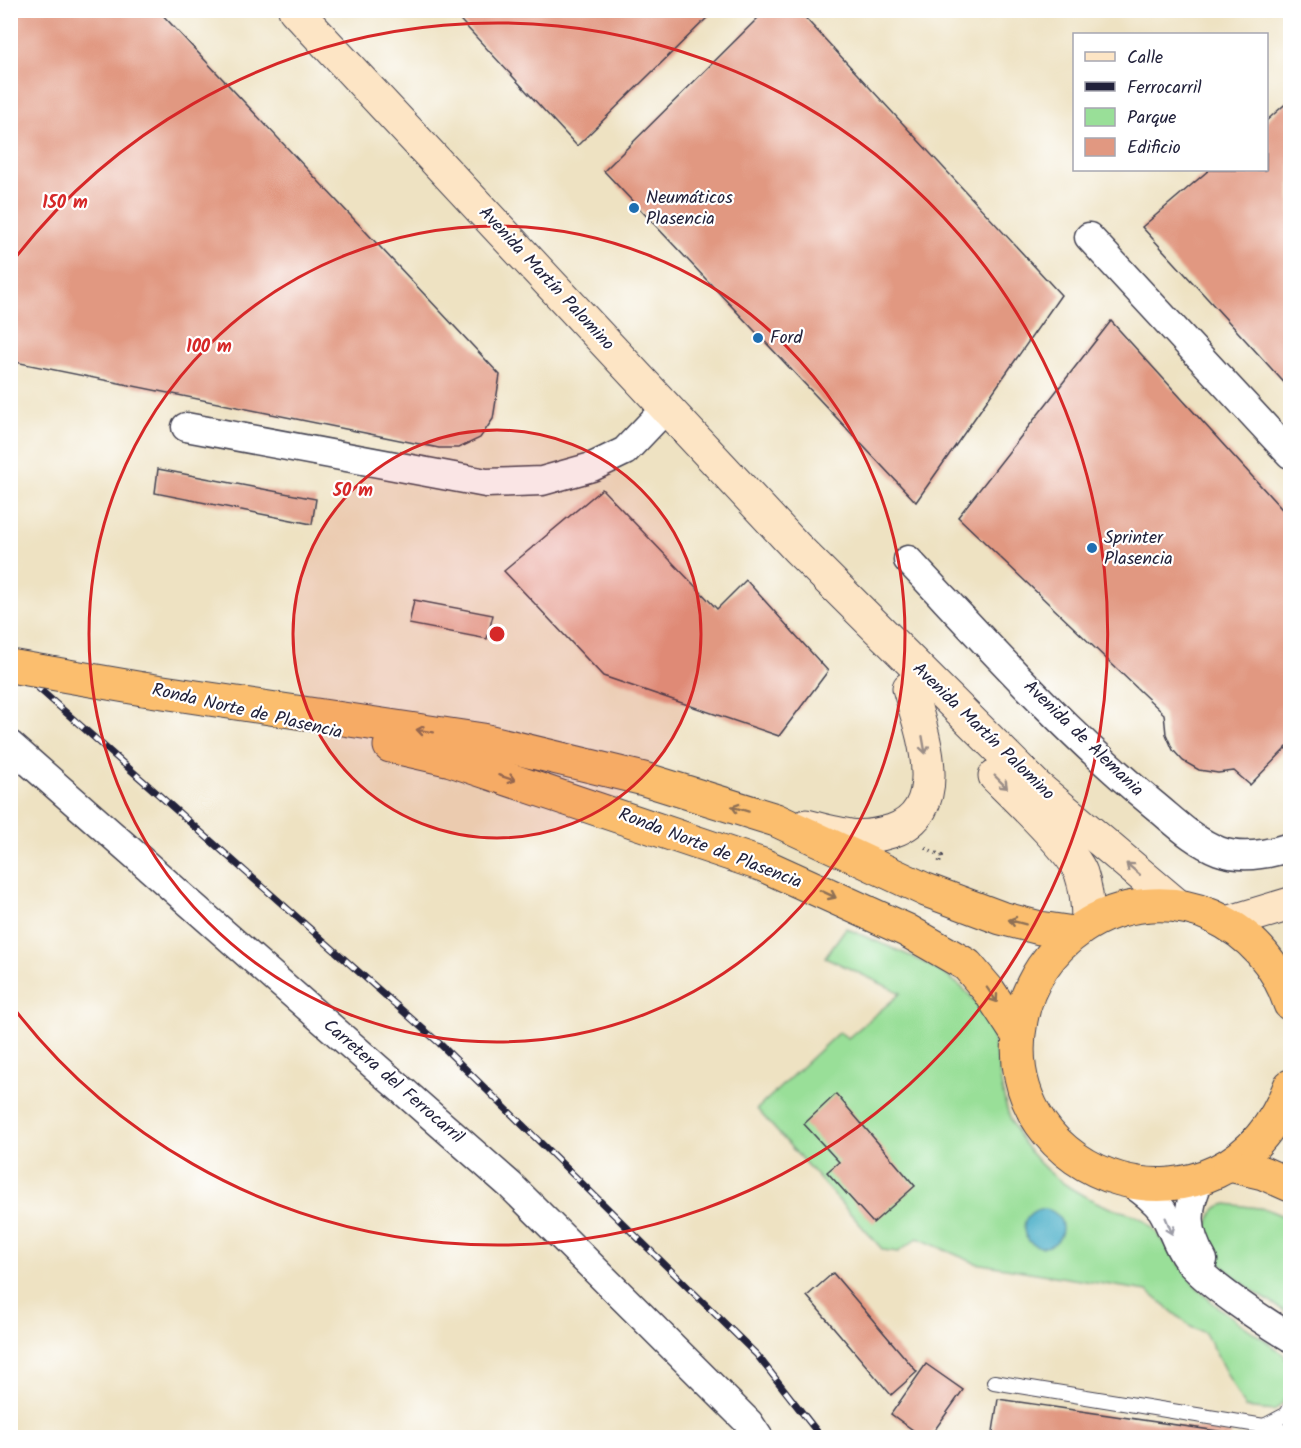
<svg xmlns="http://www.w3.org/2000/svg" width="1301" height="1448" font-family="Kalam,sans-serif">
<rect width="100%" height="100%" fill="#fff"/>
<filter id="ink" filterUnits="userSpaceOnUse"><feTurbulence type="fractalNoise" baseFrequency=".0167" numOctaves="2"/><feDisplacementMap in="SourceGraphic" scale="12" xChannelSelector="R" yChannelSelector="G"/><feConvolveMatrix kernelMatrix="1 2 1 2 8 2 1 2 1" color-interpolation-filters="sRGB"/></filter>
<filter id="wash" filterUnits="userSpaceOnUse"><feTurbulence type="fractalNoise" baseFrequency=".008" numOctaves="4" result="noise"/><feDisplacementMap in="SourceGraphic" scale="24" xChannelSelector="R" yChannelSelector="G"/><feGaussianBlur stdDeviation="1.35" result="paint"/><feColorMatrix in="noise" values="0 0 0 0 0 0 0 0 0 0 0 0 0 0 0 0 0 1.4 0 .05"/><feComposite in="paint" operator="in"/></filter>
<g filter="url(#wash)">
<rect width="100%" height="100%" fill="#eee2c2"/>
<g fill="#99df98" stroke="#5e806a" stroke-width="1.5">
<path d="M846,928C900,954 982,974 994,1042C1003,1086 1000,1114 1031,1153C1051,1178 1078,1195 1108,1207C1118,1211 1133,1213 1142,1219C1165,1236 1177,1265 1196,1286C1219,1313 1255,1331 1282,1353C1298,1371 1293,1397 1274,1411L1245,1408L1205,1333L1191,1327L1147,1291L975,1263L918,1238L898,1252L883,1250L757,1109L839,1032L848,1038L901,993L825,957Z"/>
<path d="M1227,1204L1266,1209L1290,1219V1315C1263,1296 1196,1263 1209,1222C1212,1212 1216,1206 1227,1204Z"/>
</g>
<circle fill="#48aec7" stroke="#356881" stroke-width="1.5" cx="1043" cy="1228" r="19"/>
<g id="blocks">
<g fill="#e19881">
<polygon points="10,10 158,10 500,375 493,419 480,438 459,448 439,448 10,361"/>
<polygon points="451,10 715,10 577,146"/>
<polygon points="766,10 798,10 1061,295 916,502 604,171"/>
<polygon points="1290,100 1290,389 1142,227 1209,170 1266,170 1266,121"/>
<polygon points="1111,321 1290,518 1290,744 1250,785 1234,771 1218,773 1199,770 1183,761 1173,750 1166,734 1164,714 958,517"/>
<polygon points="158,469 316,499 312,524 155,493"/>
<polygon points="602,489 717,609 746,580 828,671 779,736 603,676 504,571"/>
<polygon points="414,600 493,615 487,639 409,624"/>
<polygon points="836,1094 915,1186 873,1223 827,1172 839,1162 804,1124"/>
<polygon points="833,1273 917,1372 891,1395 807,1296"/>
<polygon points="926,1364 963,1390 929,1438 924,1438 891,1414"/>
<polygon points="998,1399 1231,1433 1230,1438 992,1438"/>
</g>
</g>
</g>
<g filter="url(#ink)">
<use href="#blocks" fill-opacity="0" stroke="#413f4f" stroke-width="1.5"/>
<g fill="none" stroke-linecap="round" stroke-linejoin="round">
<defs>
<g id="service">
<polyline points="994,1382 1264,1426 1290,1433"/>
<polyline points="1264,1426 1287,1414 1290,1408"/>
</g>
<g id="minor">
<polyline points="1089,237 1290,454"/>
<polyline points="186,427 486,483 542,481 592,467 625,451 666,408"/>
<path d="M908,560C987,644 1064,731 1153,804C1174,821 1193,841 1219,851C1241,859 1269,854 1290,847"/>
<polyline points="10,745 510,1185 749,1423 759,1438"/>
<path d="M1201,1178C1185,1207 1186,1232 1203,1260"/>
<path d="M1131,1183C1143,1191 1154,1199 1162,1210C1172,1226 1176,1245 1187,1259C1208,1285 1262,1320 1290,1337"/>
</g>
<g id="secondary">
<polyline points="295,10 797,548 1036,786 1178,906"/>
<path d="M995,776C1014,795 1073,851 1081,873C1087,890 1088,906 1088,923"/>
<path d="M806,826C821,830 836,834 851,836C865,838 879,835 892,831C952,810 922,732 909,688"/>
<polyline points="1227,923 1290,904"/>
</g>
<g id="trunk">
<polyline points="143,689 483,740 644,779 776,820 926,890 1001,918 1040,928 1074,933"/>
<polyline points="390,746 451,760 763,865 906,930 967,965 989,991 1018,1035"/>
<path d="M1290,1004C1277,964 1251,934 1212,916C1171,897 1118,903 1082,928C1050,950 1028,982 1021,1020C990,1183 1225,1259 1290,1086"/>
<polyline points="1229,1165 1263,1173 1290,1185"/>
</g>
</defs>
<use href="#service" stroke="#413f4f" stroke-width="16"/>
<use href="#minor" stroke="#413f4f" stroke-width="31"/>
<use href="#secondary" stroke="#413f4f" stroke-width="35"/>
<use href="#trunk" stroke="#413f4f" stroke-width="35"/>
<polyline stroke="#413f4f" stroke-width="4" stroke-dasharray="1.5 4.5" stroke-linecap="butt" points="925,848 942,856 938,865"/>
<use href="#service" stroke="#fff" stroke-width="14"/>
<use href="#minor" stroke="#fff" stroke-width="28"/>
<use href="#secondary" stroke="#fde5c5" stroke-width="33"/>
<use href="#trunk" stroke="#fbbe6e" stroke-width="33"/>
<defs>
<polyline id="rail" points="10,663 439,1043 757,1355 822,1438"/>
</defs>
<use href="#rail" stroke="#22223b" stroke-width="7"/>
<use href="#rail" stroke="#fff" stroke-width="4.5" stroke-dasharray="14" stroke-linecap="butt"/>
<defs>
<polyline id="trunk-bridge" points="10,666 143,689"/>
</defs>
<use href="#trunk-bridge" stroke="#413f4f" stroke-width="35" stroke-linecap="butt"/>
<use href="#trunk-bridge" stroke="#fbbe6e" stroke-width="33"/>
</g>
<defs><path id="oneway-shaft" d="M-6 0H5M1.5-3L5.5 0L1.5 3" fill="none" stroke-width="1.6" stroke-linecap="round" stroke-linejoin="round" transform="scale(1.5)"/></defs>
<g stroke="#8e7054">
<use href="#oneway-shaft" transform="translate(425 731) rotate(-171)"/>
<use href="#oneway-shaft" transform="translate(507 778) rotate(18)"/>
<use href="#oneway-shaft" transform="translate(740 809) rotate(-163)"/>
<use href="#oneway-shaft" transform="translate(828 894) rotate(25)"/>
<use href="#oneway-shaft" transform="translate(1017 922) rotate(-165)"/>
<use href="#oneway-shaft" transform="translate(992 995) rotate(55)"/>
</g>
<g stroke="#9a8d87">
<use href="#oneway-shaft" transform="translate(924 745) rotate(80)"/>
<use href="#oneway-shaft" transform="translate(1001 782) rotate(45)"/>
<use href="#oneway-shaft" transform="translate(1133 869) rotate(-140)"/>
</g>
<use stroke="#9c9ca7" href="#oneway-shaft" transform="translate(1169 1226) rotate(68)"/>
</g>
<circle cx="497" cy="634" r="204" fill="#d62828" fill-opacity=".12"/>
<g fill="none" stroke="#d62828" stroke-width="3">
<circle cx="497" cy="634" r="204"/>
<circle cx="497" cy="634" r="408"/>
<path d="M12 262A611 611 0 1 1 12 1006"/>
</g>
<g fill="#1f6fb2" stroke="#fff" stroke-width="2">
<circle cx="634" cy="208" r="6"/>
<circle cx="758" cy="338" r="6"/>
<circle cx="1092" cy="548" r="6"/>
</g>
<g text-anchor="middle" dominant-baseline="central" stroke-width="4.5" stroke-linejoin="round" paint-order="stroke">
<g font-size="18" fill="#22223b" stroke="#fff" text-anchor="start">
<text x="646" y="198">Neumáticos<tspan x="646" dy="21">Plasencia</tspan></text>
<text x="770" y="338">Ford</text>
<text x="1104" y="538">Sprinter<tspan x="1104" dy="21">Plasencia</tspan></text>
</g>
<g font-size="18" fill="#22223b" stroke="#fff">
<text transform="translate(546 279) rotate(47)">Avenida Martín Palomino</text>
<text transform="translate(247 712) rotate(13)">Ronda Norte de Plasencia</text>
<text transform="translate(983 732) rotate(44)">Avenida Martín Palomino</text>
<text transform="translate(1083 739) rotate(44)">Avenida de Alemania</text>
<text transform="translate(710 849) rotate(21)">Ronda Norte de Plasencia</text>
<text transform="translate(393 1082) rotate(41)">Carretera del Ferrocarril</text>
</g>
</g>
<circle cx="497" cy="634" r="9" fill="#d62828" stroke="#fff" stroke-width="3"/>
<g font-size="18" text-anchor="middle" font-weight="bold" fill="#d62828" stroke="#fff" stroke-width="4.5" stroke-linejoin="round" paint-order="stroke">
<text x="65" y="208">150 m</text>
<text x="209" y="352">100 m</text>
<text x="353" y="496">50 m</text>
</g>
<rect width="1301" height="1448" fill="none" stroke="#fff" stroke-width="36"/>
<rect x="1073" y="33" width="195" height="138" fill="#ffffff" stroke="#a7a7b1" stroke-width="1.5"/>
<rect x="1085" y="52" width="30" height="9" fill="#fde5c5" stroke="#a7a7b1" stroke-width="1.5"/>
<text x="1127" y="63" font-size="18" fill="#22223b">Calle</text>
<rect x="1085" y="82" width="30" height="9" fill="#22223b" stroke="#a7a7b1" stroke-width="1.5"/>
<text x="1127" y="93" font-size="18" fill="#22223b">Ferrocarril</text>
<rect x="1085" y="108" width="30" height="18" fill="#99df98" stroke="#a7a7b1" stroke-width="1.5"/>
<text x="1127" y="123" font-size="18" fill="#22223b">Parque</text>
<rect x="1085" y="138" width="30" height="18" fill="#e19881" stroke="#a7a7b1" stroke-width="1.5"/>
<text x="1127" y="153" font-size="18" fill="#22223b">Edificio</text>
</svg>
